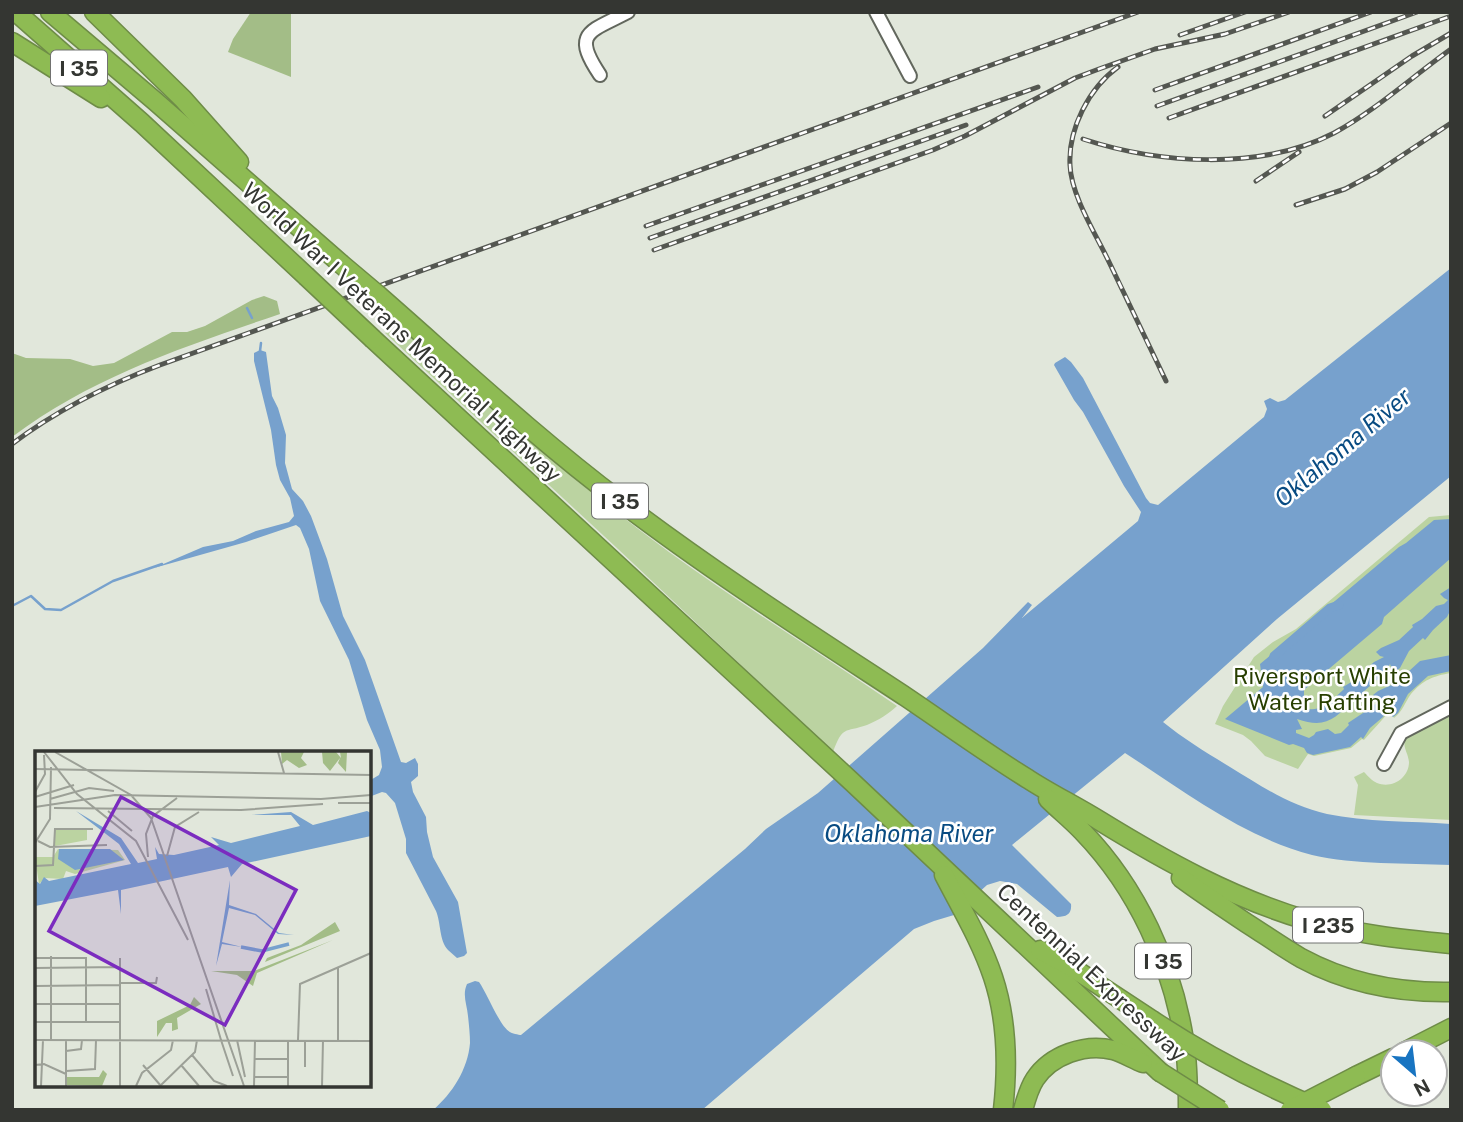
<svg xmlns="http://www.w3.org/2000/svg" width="1463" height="1122" font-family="'Public Sans',sans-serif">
<rect width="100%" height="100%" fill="#e1e7db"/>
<g fill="#bbd3a1">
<path d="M400,328C487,406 575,483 669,552C743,606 821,654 897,706C888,714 879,720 867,725C844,733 843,725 833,752L618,549L385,333Z"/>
<path d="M1451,515V673C1433,676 1423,680 1411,694C1405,702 1403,711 1394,718L1390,710C1382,721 1372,730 1364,740L1362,739L1351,748L1314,756L1308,754L1298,769L1265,756L1251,741L1243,735L1215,724L1223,706L1254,657L1273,642L1296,629L1429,517Z"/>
<path d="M1451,713V820L1354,815L1358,785L1354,777L1364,772C1368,776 1372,781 1377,783C1392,789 1409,778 1409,762C1408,751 1400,745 1408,736Z"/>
</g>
<g fill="#a3bd87">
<polygon points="251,12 291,12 291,77 228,52 233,39"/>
<path d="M264,296L277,301L280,314C186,346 93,376 12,437V353L26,358L70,359L93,366L114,363L172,332H187L205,326L252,300Z"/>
</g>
<g fill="#77a1cd">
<path d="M1451,268V476L1277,619L1163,722C1184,739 1207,753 1230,767C1261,786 1291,806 1327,814C1365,822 1411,821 1451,824V865C1406,863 1355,865 1312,855C1243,837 1184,791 1125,753L1012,845L1071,904C1072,914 1067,917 1057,917L1017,884L1000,881L987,885L954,915L934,921L914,929L702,1110H433C452,1094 468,1069 470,1043C470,1035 469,1025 468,1016C467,1004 462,995 467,984L475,981L479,982C487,993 500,1027 510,1032C511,1033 519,1035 521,1035L745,849L766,829L818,793L983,648L1028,602L1032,605L1022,618L1138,521L1141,512L1124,486L1083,412L1074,400L1054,365L1055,363L1065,357L1071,362L1083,378L1146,498L1150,503L1158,505L1264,417L1267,409L1264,401L1270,398L1278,402L1285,400Z"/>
<path d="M260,350L266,352L272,396L278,408L286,435L285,463L292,489L303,501L311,516L327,559L343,616L365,660L401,762L406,763L415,758L418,764V776L411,782L413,792L426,817L427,832L433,857L458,902L467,953L464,956L457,958C454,955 451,953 448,950C439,940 441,923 436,911L406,853V839L395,803L386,793L382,792L369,797V781L379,775L382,767L380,750L367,720L349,660L320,601L309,549L300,528L296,525L246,542L154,568L203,547L233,541L256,531L289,522L294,516L290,498L280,480L276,465L271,430L254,361V353Z"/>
<path d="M1451,519V558L1384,617L1382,624L1304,690V709C1324,711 1330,702 1344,689L1343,687L1353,681L1374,662L1384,657L1380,656L1376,652L1381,648L1399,640L1413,627L1412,625L1422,619L1436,606L1444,604L1448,600L1444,598L1440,594L1451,587V609L1447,617L1433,630L1425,640L1423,638L1409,651L1400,668L1395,672L1391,667L1390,664L1385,673L1363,692L1356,702L1354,700C1334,719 1326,729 1297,719L1302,729L1296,730V733L1309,738L1314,735L1316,732L1328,729L1335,734L1341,733L1349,725L1348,723C1359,716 1370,708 1381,700L1377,699L1373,695L1378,691L1396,683L1420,661L1451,655V671L1428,676L1408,694L1398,713L1393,717L1389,713V708L1383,717L1370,728L1363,739L1361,737L1350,747L1313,755L1307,753L1304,748L1293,744L1289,745L1225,719L1263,687L1260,664L1272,654L1276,657L1332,611L1329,606L1399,547L1406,543L1434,520Z"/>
</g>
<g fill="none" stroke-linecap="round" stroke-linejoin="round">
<g stroke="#77a1cd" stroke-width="2.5">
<polyline points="247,308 252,318"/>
<polyline points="260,351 261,343"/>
<polyline points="12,606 31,596 45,609 61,610 113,581 162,564"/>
</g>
<polyline stroke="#77a1cd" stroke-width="9" points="1270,667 1274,656 1330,608 1339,605"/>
<defs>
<g id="minor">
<polyline points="876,12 910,76"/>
<path d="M600,75C571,32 590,32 628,12"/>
<polyline points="1384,764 1401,733 1451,707"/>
</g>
<g id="highway">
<polyline points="16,12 142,123 306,276"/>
<polyline points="50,12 155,101 340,263"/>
<polyline points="94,12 183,99 239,162"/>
<polyline points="12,42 101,98"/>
<path d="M378,295C458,365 536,438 621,502C713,572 810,634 906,697C946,724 986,753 1028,779C1051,794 1076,806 1100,821C1165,861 1232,898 1306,920C1353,934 1402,939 1451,944"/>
<polyline points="373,339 851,781 1160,1072"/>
<path d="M1048,799C1059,810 1072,820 1083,832C1137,888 1172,964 1184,1040C1188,1063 1188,1087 1188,1110"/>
<path d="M944,875C961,908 981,941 993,977C1007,1019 1008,1066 1003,1110"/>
<path d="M1181,878C1204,895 1227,910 1251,926C1268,937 1284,948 1301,958C1347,983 1399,993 1451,992"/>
<polyline points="1040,950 1070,966 1152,1020"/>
<polyline points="1404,1052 1451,1028"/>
<polyline points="1356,1076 1393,1058"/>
<path d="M1023,1110C1026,1099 1029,1088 1035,1079C1051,1055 1085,1043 1113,1050C1123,1053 1133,1059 1143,1063"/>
</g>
</defs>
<use href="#minor" stroke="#62675d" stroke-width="16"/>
<use href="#highway" stroke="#6e8c47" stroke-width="21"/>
<use href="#minor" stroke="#fff" stroke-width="12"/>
<use href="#highway" stroke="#8ebb53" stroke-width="18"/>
<defs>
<g id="rail">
<polyline points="1180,35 1245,12"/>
<path d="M1118,67C1089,88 1068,129 1070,165C1071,196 1097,236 1110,264C1129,303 1147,342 1166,381"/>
<polyline points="1155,90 1371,12"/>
<polyline points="1157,106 1417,12"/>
<polyline points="1325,116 1412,56 1451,33"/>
<polyline points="1169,118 1451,16"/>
<path d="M1083,139C1159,164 1261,171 1334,133C1376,110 1412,77 1451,49"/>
<polyline points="1256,181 1299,152"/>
<polyline points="1296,205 1345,189 1377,172 1451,123"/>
<polyline points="646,226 1038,87"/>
<polyline points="650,238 966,125"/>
<polyline points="654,250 933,150 965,136 1075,78 1099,69 1155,49 1225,34 1289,12"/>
<path d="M12,444C57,410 107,385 160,365L1138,12"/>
</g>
</defs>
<use href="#rail" stroke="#545751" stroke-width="5"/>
<use href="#rail" stroke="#fff" stroke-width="2.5" stroke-dasharray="8" stroke-linecap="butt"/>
<defs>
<g id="highway-bridge">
<polyline points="340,263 378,295"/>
<polyline points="306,276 373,339"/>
<path d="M1152,1020C1205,1055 1263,1085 1322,1110"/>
<polyline points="1160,1072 1220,1110"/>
<polyline points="1290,1110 1356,1076"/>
</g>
</defs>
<use href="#highway-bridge" stroke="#6e8c47" stroke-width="21" stroke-linecap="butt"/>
<use href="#highway-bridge" stroke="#8ebb53" stroke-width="18"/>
</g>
<g text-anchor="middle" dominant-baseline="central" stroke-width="5" stroke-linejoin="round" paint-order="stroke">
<g fill="#fff" stroke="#717270" stroke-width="2">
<rect x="51" y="50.5" width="56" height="35" rx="5"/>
<rect x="592" y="483.5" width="56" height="35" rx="5"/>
<rect x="1293" y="907.5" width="70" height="35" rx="5"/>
<rect x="1135" y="943.5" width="56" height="35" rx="5"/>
</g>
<g font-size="21" font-weight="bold" fill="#343632">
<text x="79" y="68">I 35</text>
<text x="620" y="501">I 35</text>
<text x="1328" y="925">I 235</text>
<text x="1163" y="961">I 35</text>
</g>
<g font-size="23" fill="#343632" stroke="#fff">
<text transform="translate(402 332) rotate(43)">World War I Veterans Memorial Highway</text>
<text transform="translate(1092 972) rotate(43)">Centennial Expressway</text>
</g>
<g font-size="23" fill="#283f01" stroke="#fff">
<text x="1322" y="675">Riversport White<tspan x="1322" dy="26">Water Rafting</tspan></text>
</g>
<g font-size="24" font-style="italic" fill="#084b82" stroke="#fff">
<text transform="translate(1342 447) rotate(-40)">Oklahoma River</text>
<text x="909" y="833">Oklahoma River</text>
</g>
</g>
<g transform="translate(35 751)">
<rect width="336" height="336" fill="#e1e7db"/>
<path d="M20,79H52V89L20,95ZM23,98L83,99L90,109L40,123L31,120L28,128L10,127L4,133L0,106H18Z" fill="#bbd3a1"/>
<path d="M246,1H269L266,7L272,14L264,17L252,9L247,13ZM287,1H301L306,7L305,1H312L311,21L303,12L305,7L295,20L288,12ZM300,171L305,180L230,211L232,207L266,194ZM298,189L222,222L218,235L202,224L176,220H219ZM159,246L166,253L142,267L143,278L137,280V272H131L122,286V270L155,254ZM68,319L72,323L67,335L32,334V326H64Z" fill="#a3bd87"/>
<path d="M41,60L86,87L103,112L122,108L120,96L124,103L139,104L184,94L176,86L196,92L265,75L256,64H216L256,61L278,74L332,60L336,62V85L207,113L196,126L193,116L86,139V163L83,139L0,155V129L5,133L9,126L14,130L96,113L84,93ZM24,98H75L89,109L40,119L23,108ZM195,129L194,154L221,163L244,182L259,184L243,183L220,164L194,157L187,191L207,196L187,193L181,215Z" fill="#77a1cd"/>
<path fill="none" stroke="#77a1cd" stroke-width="3.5" d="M206,196L227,200L254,193"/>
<path fill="none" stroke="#9ca097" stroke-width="2" d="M9,1L42,43L101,90L153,189M20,1L96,44L116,67L209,335M243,1L249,22M0,18L336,24M0,41L10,23L9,4M0,46L39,34M15,48L54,37L79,40M303,52H336M0,56L80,44L286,48L336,44M19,57L206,59L288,53M73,60L97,80M3,90L15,96L72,94M0,92L15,68L16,16M132,105L140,76L164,61M113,106L111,83L118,65L142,47M0,115L18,114L20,78H58M16,205V289M0,207H51V271M0,217L85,216M85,232H121L122,226M0,235L85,234M171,238L186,289M0,253H85M0,271H85M0,289L336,290M186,289L198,325M202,289L210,326M263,289L265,233L336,202M270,289V316M303,289V216M31,300L46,298L47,289M157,304L179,330L192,335M220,308H253M0,314L9,313L31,323M108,314L126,335M146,314L164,335M31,320L60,318L61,289M220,326H253M6,335L8,289M31,335V289M85,335V207M101,335L107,322L136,299L138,289M125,335L160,301L162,289M219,335L220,289M253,335V289M287,335L288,289"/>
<path fill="#7b2cbf" fill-opacity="0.15" stroke="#7b2cbf" stroke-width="3.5" d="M86,46L261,139L190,274L14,180Z"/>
<rect width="336" height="336" fill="none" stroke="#343632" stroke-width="3.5"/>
</g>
<rect width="1463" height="1122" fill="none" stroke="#343632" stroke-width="28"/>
<g transform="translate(1414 1073) rotate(152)"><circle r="33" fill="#ffffff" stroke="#aeafad" stroke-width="2"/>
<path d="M0-5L12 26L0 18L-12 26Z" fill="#1874c1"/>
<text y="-10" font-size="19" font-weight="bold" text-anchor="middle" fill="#343632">N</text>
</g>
</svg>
